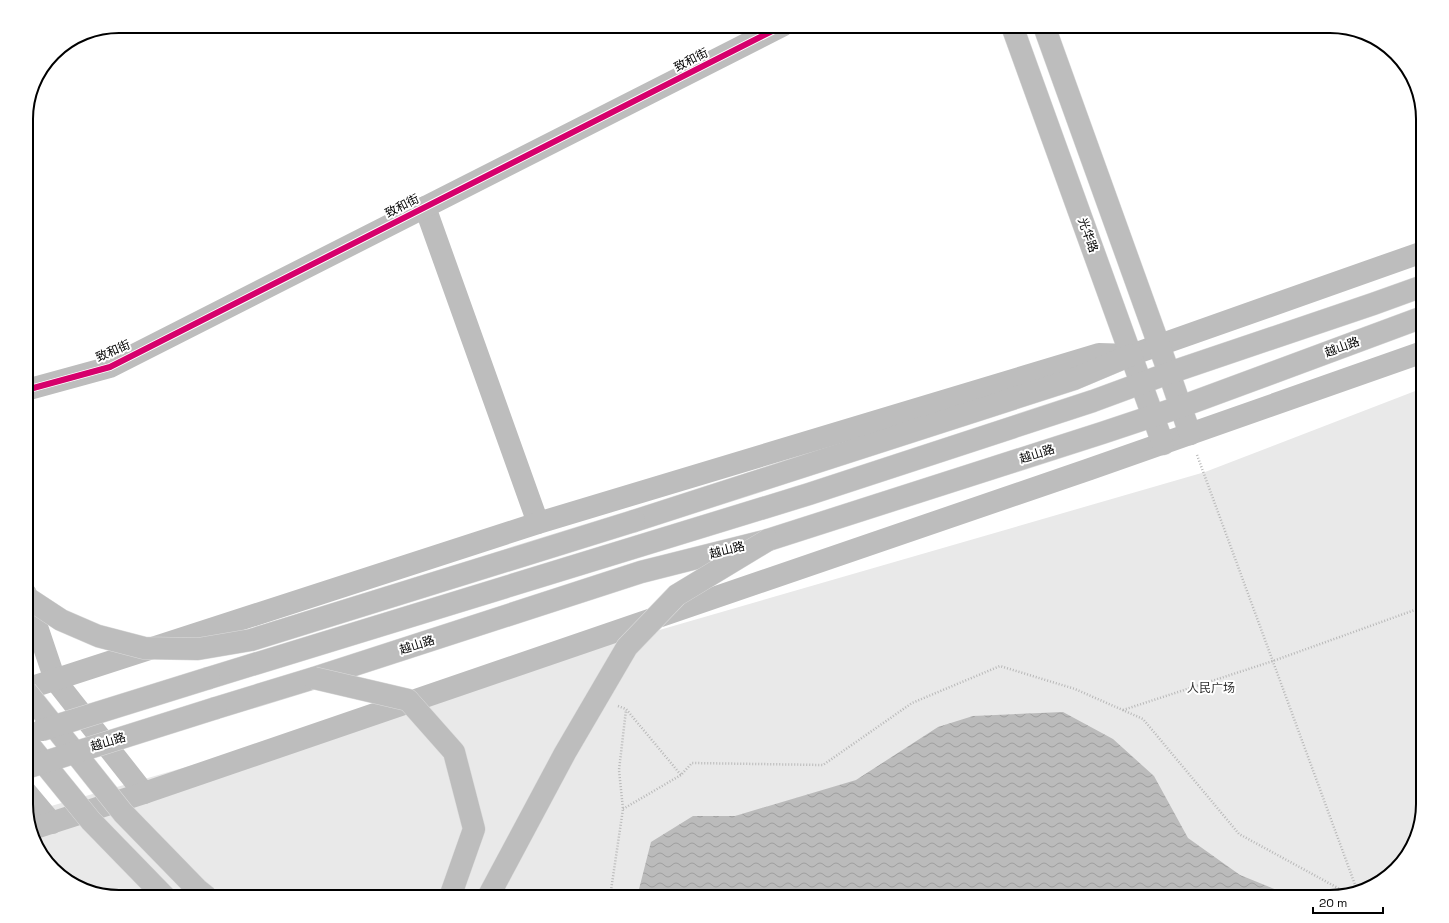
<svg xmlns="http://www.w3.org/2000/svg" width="1449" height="923" font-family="'Space Grotesk','Noto Sans SC',sans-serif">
<defs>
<pattern id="water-waves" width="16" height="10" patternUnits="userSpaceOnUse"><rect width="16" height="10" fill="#bbb"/><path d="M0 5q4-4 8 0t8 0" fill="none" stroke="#9f9f9f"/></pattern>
</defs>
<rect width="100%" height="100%" fill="#fff"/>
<polygon fill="#e9e9e9" points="1423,388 1423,805 1408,856 1376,885 1331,897 119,897 67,882 38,850 27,813 1205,472"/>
<polygon fill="url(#water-waves)" points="1063,712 1113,739 1154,776 1188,838 1240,875 1294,897 637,897 651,842 693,816 735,816 856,780 938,727 973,716"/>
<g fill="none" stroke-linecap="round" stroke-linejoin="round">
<defs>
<g id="major">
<polyline points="1012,26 1163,444"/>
<polyline points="1044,26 1169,373 1190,434"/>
<polyline points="634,521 1074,379 1131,355"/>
<polyline points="209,678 809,494 1093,401 1169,373 1373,304 1423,286"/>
<polyline points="216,708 314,678 641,572 768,540 1102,433 1180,407 1423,317"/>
</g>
</defs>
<use href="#major" stroke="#dbdbdb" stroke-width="23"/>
<g stroke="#b8b8b8" stroke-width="2.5" stroke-dasharray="1 2" stroke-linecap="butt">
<polyline points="1197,455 1357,890"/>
<polyline points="618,706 626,709 681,775 692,763 823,765 912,703 1000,666 1075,689 1143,719 1239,834 1347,893"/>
<polyline points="1123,710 1273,661 1423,607"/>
<polyline points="623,809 681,775"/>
<polyline points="610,897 623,809 619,770 626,710"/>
</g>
<g stroke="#bdbdbd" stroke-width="22">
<polyline points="425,207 538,523"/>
<polyline points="26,390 110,367 782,26"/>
<polyline points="26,594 55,680 144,793"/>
<polyline points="26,689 538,523 1099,354 1131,355 1423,252"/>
<polyline points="26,792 52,823"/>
<polyline points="32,829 144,793 1090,469 1423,352"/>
</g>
<use href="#major" stroke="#bdbdbd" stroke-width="22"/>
<defs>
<g id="major-bridge">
<polyline points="26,597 61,620 98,636 144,648 198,649 251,640 634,521"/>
<polyline points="314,678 408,700 454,752 474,829 450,897"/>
<polyline points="26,691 123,813 197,889 207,897"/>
<polyline points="42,730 209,678"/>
<polyline points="26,741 91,821 165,897"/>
<polyline points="26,768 216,708"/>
<polyline points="488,897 565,753 627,647 677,595 768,540"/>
</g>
</defs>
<use href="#major-bridge" stroke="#dbdbdb" stroke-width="23" stroke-linecap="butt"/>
<use href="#major-bridge" stroke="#bdbdbd" stroke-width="22"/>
<defs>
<polyline id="cycleway" points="26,390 110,367 782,26"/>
</defs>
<use href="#cycleway" stroke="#fff" stroke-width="8"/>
<use href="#cycleway" stroke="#d6006c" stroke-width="6"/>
</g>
<g text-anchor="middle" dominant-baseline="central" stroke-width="4" stroke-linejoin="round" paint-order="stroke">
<g font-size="12" fill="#000" stroke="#fff">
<text transform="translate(691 60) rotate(-27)">致和街</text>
<text transform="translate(402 206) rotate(-27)">致和街</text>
<text transform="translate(1088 235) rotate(70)">光华路</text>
<text transform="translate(1342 347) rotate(-20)">越山路</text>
<text transform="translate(113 351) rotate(-23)">致和街</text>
<text transform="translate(1037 454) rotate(-18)">越山路</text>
<text transform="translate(727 550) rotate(-14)">越山路</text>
<text transform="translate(417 645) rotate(-18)">越山路</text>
<text transform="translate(108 742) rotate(-17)">越山路</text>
</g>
<g font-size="12" fill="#2e2e2e" stroke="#fff">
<text x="1211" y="688">人民广场</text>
</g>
</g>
<path d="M0 0H1449V923H0ZM119 33H1330A86 86 0 0 1 1416 119V804A86 86 0 0 1 1330 890H119A86 86 0 0 1 33 804V119A86 86 0 0 1 119 33Z" fill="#fff" fill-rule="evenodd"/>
<path fill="none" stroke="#000" stroke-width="2" d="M119 33H1330A86 86 0 0 1 1416 119V804A86 86 0 0 1 1330 890H119A86 86 0 0 1 33 804V119A86 86 0 0 1 119 33Z"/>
<path d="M1313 907v6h70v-6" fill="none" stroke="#000000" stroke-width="2"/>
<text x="1319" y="907" font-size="12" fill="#000000" stroke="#ffffff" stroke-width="3" paint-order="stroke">20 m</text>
</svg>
